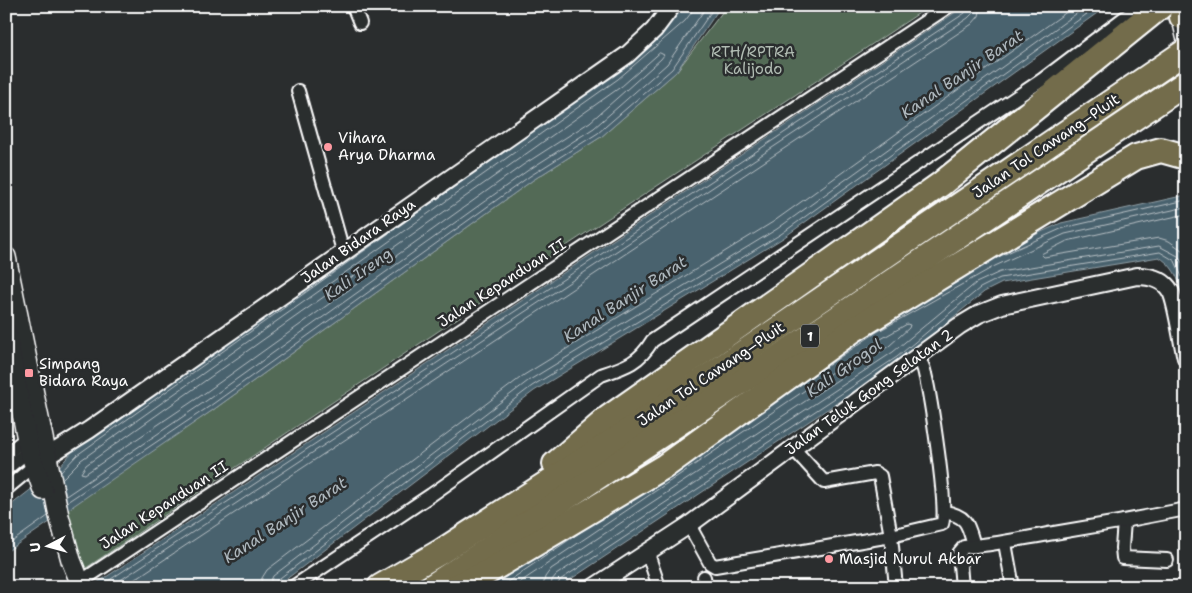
<svg xmlns="http://www.w3.org/2000/svg" width="1192" height="593" font-family="'Shantell Sans',sans-serif">
<rect width="100%" height="100%" fill="#2a2d2e"/>
<filter id="ink" filterUnits="userSpaceOnUse"><feTurbulence type="fractalNoise" baseFrequency=".02" numOctaves="2"/><feDisplacementMap in="SourceGraphic" scale="10" xChannelSelector="R" yChannelSelector="G"/><feConvolveMatrix kernelMatrix="1 2 1 2 8 2 1 2 1" color-interpolation-filters="sRGB"/></filter>
<g filter="url(#ink)">
<polygon fill="#526a57" stroke="#a8b4ab" points="727,6 930,6 501,289 83,570 61,512 213,410 533,180 601,137 676,72"/>
<g fill="#4a626e" stroke="#92a1a8">
<polygon points="683,6 721,6 676,72 601,137 533,180 213,410 6,552 6,509 57,469 73,451 611,70"/>
<polygon points="965,6 1107,6 783,238 534,391 276,587 91,587"/>
<path d="M1186,195V313C1181,290 1180,270 1159,257L1002,283L984,292L900,361L559,587H480L871,323L989,256L1061,223Z"/>
</g>
<g fill="none" stroke-linecap="round" stroke-linejoin="round">
<g stroke="#b7c0c5" stroke-width="1">
<polygon points="660,53 664,55 661,59 590,122 523,165 202,395 85,474 81,473 86,465 622,86"/>
<polyline points="1186,214 1067,241 1041,254 1044,257 1159,238 1169,241 1186,253"/>
<polyline points="996,258 1063,228 1186,200"/>
<polyline points="802,383 877,332 995,266 1065,234 1186,207"/>
<polyline points="61,472 77,455 499,155"/>
<polyline points="62,479 81,460 618,79 685,21 691,13 693,6"/>
<polyline points="66,496 206,401 527,171 594,128 667,64 707,6"/>
<polyline points="67,502 210,406 530,176 598,133 672,69 715,6"/>
<polyline points="6,546 48,516"/>
<polyline points="99,587 965,13 967,6"/>
<polyline points="110,587 968,18 973,13 974,6"/>
<polyline points="123,587 972,24 979,16 981,6"/>
<polyline points="260,587 262,578 267,570 524,375 773,222 1075,6"/>
<polyline points="268,587 273,576 528,381 777,229 1087,6"/>
<polyline points="274,587 276,581 532,386 781,234 1098,6"/>
<polyline points="500,587 588,527"/>
<polyline points="513,587 881,339 907,324 910,325 909,328 889,346 551,569 545,577 543,587"/>
<polyline points="551,587 552,580 556,575 893,352 976,283 1000,272 1159,246 1178,256 1186,269"/>
<polyline points="557,587 560,580 897,357 980,288 1000,278 1160,252 1175,261 1186,286"/>
</g>
<defs>
<g id="minor">
<polyline points="353,6 360,23"/>
<polyline points="298,91 343,251"/>
<path d="M793,448L824,482L875,473L880,476L891,536L942,524C949,513 930,394 925,374C924,368 921,362 917,357"/>
<polyline points="6,454 32,434"/>
<polyline points="6,469 35,446"/>
<polyline points="6,489 35,465"/>
<path d="M944,512C968,516 968,525 974,546"/>
<polyline points="1124,521 1122,548 1123,558 1167,560"/>
<polyline points="689,525 710,563 715,566 891,536 896,587"/>
<polyline points="1005,543 1013,587"/>
<polyline points="647,551 659,587"/>
<polyline points="704,577 706,587"/>
<polyline points="74,586 949,6"/>
<path d="M293,587L431,495L601,375C625,367 639,363 652,341L1042,80L1140,6"/>
<path d="M962,587L959,553L964,547C995,545 1024,538 1054,533C1098,526 1142,518 1186,509"/>
</g>
<g id="tertiary">
<polyline points="38,462 89,430 627,55 654,30 672,6"/>
<path d="M594,587L689,525L959,326L979,314L1002,305L1137,276C1150,276 1164,279 1171,292C1177,304 1182,343 1186,358"/>
</g>
<g id="secondary">
<polyline points="1179,6 1186,36"/>
<polyline points="6,257 59,516 71,560 82,587"/>
<polyline points="6,331 29,450 43,490"/>
</g>
<g id="motorway">
<polyline points="1182,17 1186,15"/>
<polyline points="555,464 608,418 941,184 1161,6"/>
<polyline points="380,587 442,551 625,433 1186,51"/>
<polyline points="431,587 827,325 1186,83"/>
<polyline points="455,587 486,573 665,466 853,330 1136,157 1161,150 1186,157"/>
</g>
</defs>
<use href="#minor" stroke="#fff" stroke-width="16"/>
<use href="#tertiary" stroke="#fff" stroke-width="20"/>
<use href="#secondary" stroke="#fff" stroke-width="22"/>
<use href="#motorway" stroke="#fff" stroke-width="28"/>
<use href="#minor" stroke="#2a2d2e" stroke-width="12"/>
<use href="#tertiary" stroke="#2a2d2e" stroke-width="16"/>
<use href="#secondary" stroke="#2a2d2e" stroke-width="19"/>
<use href="#motorway" stroke="#736c4b" stroke-width="24"/>
</g>
</g>
<g fill="#ff9aa2" stroke="#2a2d2e" stroke-width="2">
<circle cx="328" cy="147" r="5"/>
<rect x="24" y="368" width="10" height="10" rx="2.5"/>
<circle cx="829" cy="559" r="5"/>
</g>
<g text-anchor="middle" dominant-baseline="central" stroke-width="5" stroke-linejoin="round" paint-order="stroke">
<rect fill="#2a2d2e" stroke="#bfc0c0" stroke-width="1" x="801" y="324.5" width="18" height="23" rx="4"/>
<g font-size="14" font-weight="bold" fill="#fff">
<text x="810" y="336">1</text>
</g>
<g font-size="15" fill="#b1bcb3" stroke="#2a2d2e">
<text x="753" y="52">RTH/RPTRA<tspan x="753" dy="17">Kalijodo</tspan></text>
</g>
<g font-size="15" fill="#fff" stroke="#2a2d2e" text-anchor="start">
<text x="338" y="138">Vihara<tspan x="338" dy="17">Arya Dharma</tspan></text>
<text x="39" y="364">Simpang<tspan x="39" dy="17">Bidara Raya</tspan></text>
<text x="839" y="559">Masjid Nurul Akbar</text>
</g>
<g font-size="15" fill="#fff" stroke="#2a2d2e">
<text transform="translate(1046 146) rotate(-34)">Jalan Tol Cawang–Pluit</text>
<text transform="translate(358 241) rotate(-35)">Jalan Bidara Raya</text>
<text transform="translate(502 283) rotate(-33)">Jalan Kepanduan II</text>
<text transform="translate(711 374) rotate(-34)">Jalan Tol Cawang–Pluit</text>
<text transform="translate(869 392) rotate(-36)">Jalan Teluk Gong Selatan 2</text>
<text transform="translate(164 505) rotate(-33)">Jalan Kepanduan II</text>
</g>
<g font-size="16" font-style="italic" fill="#aeb8be" stroke="#2a2d2e">
<text transform="translate(962 74) rotate(-34)">Kanal Banjir Barat</text>
<text transform="translate(358 274) rotate(-35)">Kali Ireng</text>
<text transform="translate(625 299) rotate(-33)">Kanal Banjir Barat</text>
<text transform="translate(844 368) rotate(-35)">Kali Grogol</text>
<text transform="translate(285 520) rotate(-33)">Kanal Banjir Barat</text>
</g>
</g>
<rect width="1192" height="593" fill="none" stroke="#2a2d2e" stroke-width="25"/>
<rect x="12" y="12" width="1167" height="568" fill="none" stroke="#fff" stroke-width="2" filter="url(#ink)"/>
<g transform="translate(48 546) rotate(264)" stroke="#2a2d2e" stroke-width="4" paint-order="stroke">
<path d="M0-4L9 19L0 12L-9 19Z" fill="#ffffff"/>
<text y="-8" font-size="14" font-weight="bold" text-anchor="middle" fill="#ffffff">U</text>
</g>
</svg>
